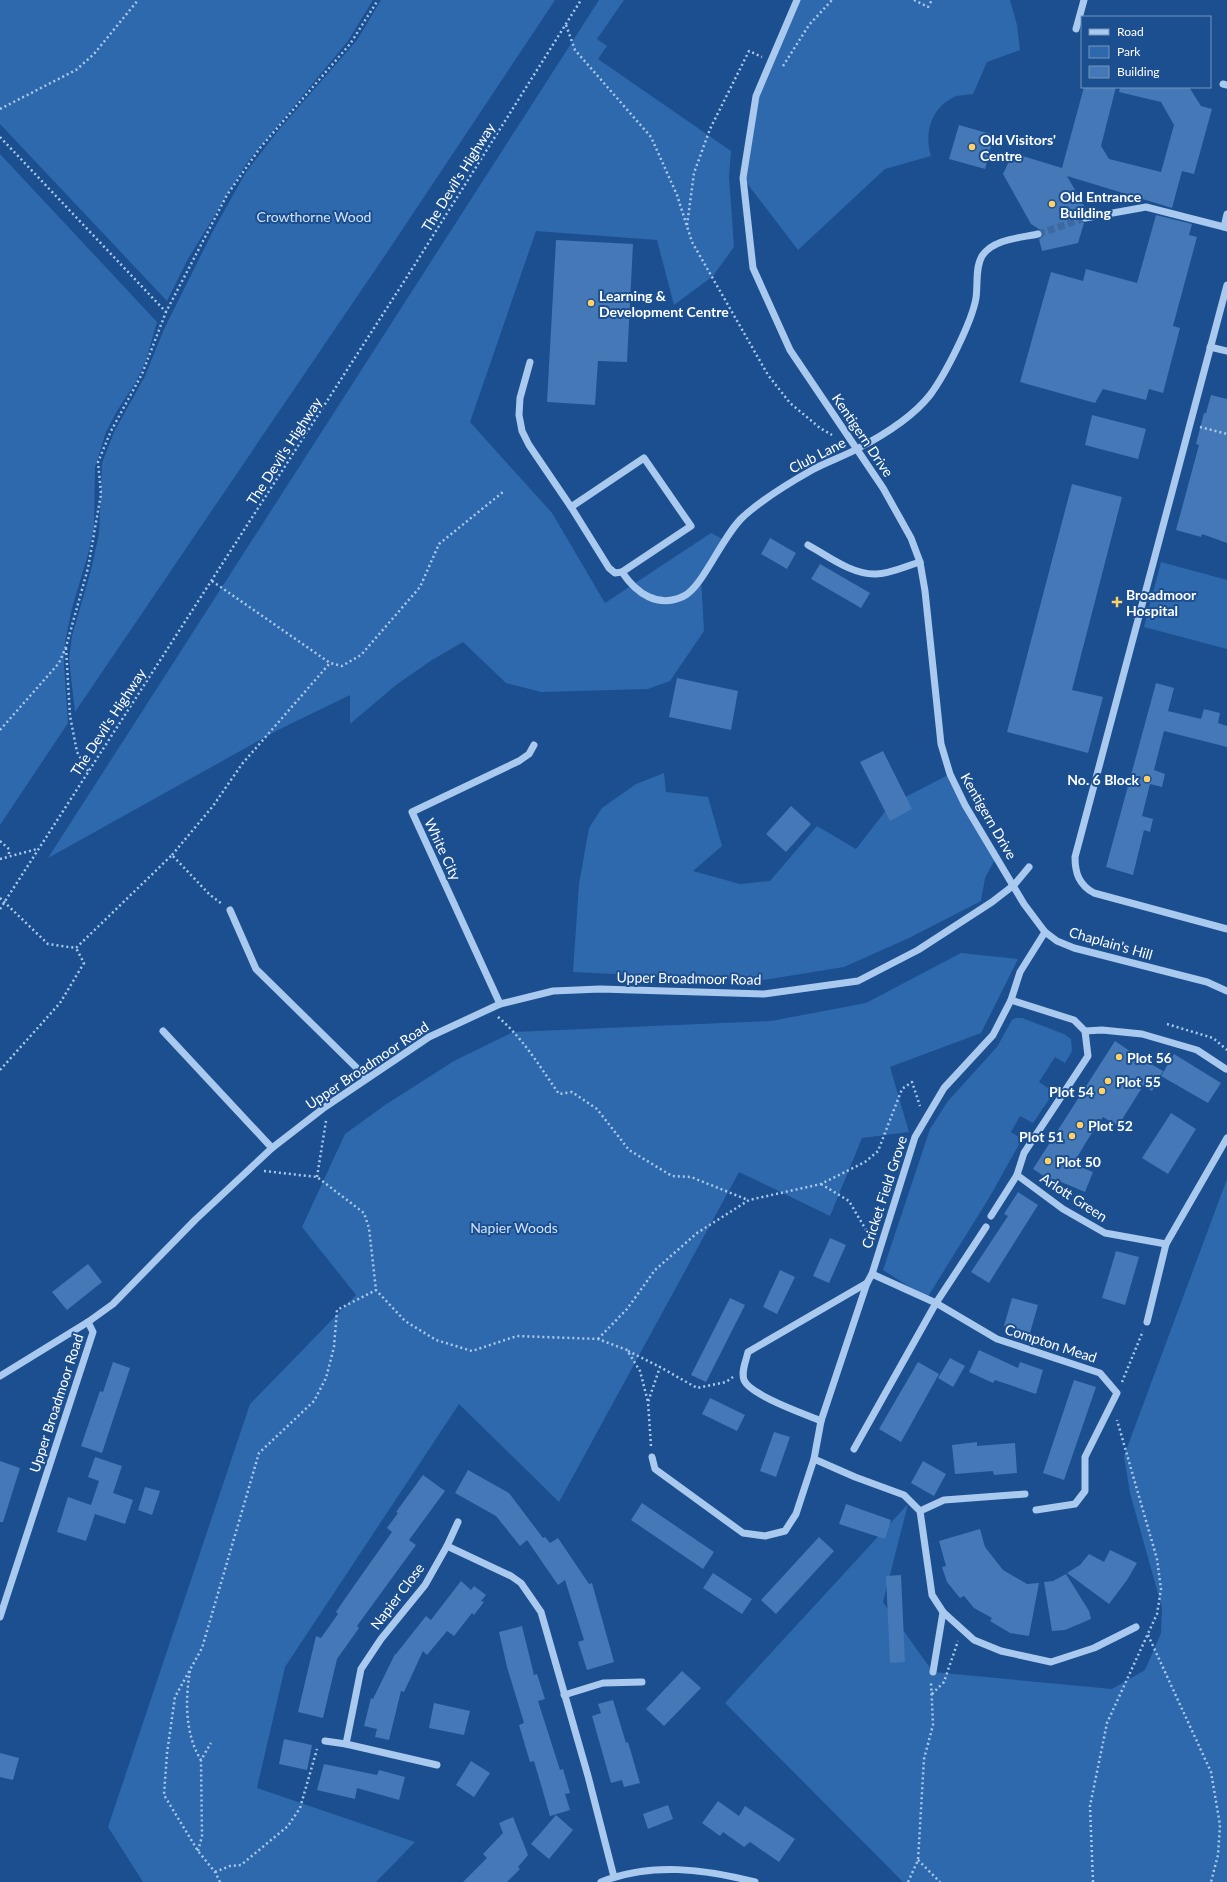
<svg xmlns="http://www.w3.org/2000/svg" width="1227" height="1882" font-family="Lato,sans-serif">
<rect width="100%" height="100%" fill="#1b4f8f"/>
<g fill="#2e69ad">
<polygon points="0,0 373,0 348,41 246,164 188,259 167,301 0,124"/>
<polygon points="381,0 555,0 390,248 75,712 69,659 72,636 91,570 99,534 102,463 114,432 145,376 164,329 214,229 246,172 277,132 357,40"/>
<polygon points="599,0 624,0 597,39 607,46 598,59 731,151 729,177 734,247 713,276 674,305 657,240 536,231 470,422 552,513 605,603 711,533 724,540 701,577 704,631 670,681 648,689 541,692 506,683 463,642 432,660 396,685 350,724 350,695 278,730 48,858"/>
<path d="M797,0H1010L1017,25L1020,50L987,62L973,94C967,95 959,95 954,97C931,108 924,133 931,156L885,169L798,250L743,178L756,96Z"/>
<polygon points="0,154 157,322 146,360 136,382 117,411 106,432 95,467 94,528 87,558 72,608 65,642 64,664 68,723 0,825"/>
<polygon points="1161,562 1227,580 1227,649 1144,627"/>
<polygon points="664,773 666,792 708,797 722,846 693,871 740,884 770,881 817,826 856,849 890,805 950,774 997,856 985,878 981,901 909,938 844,967 757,981 573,972 579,884 589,828 602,808 636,784"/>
<polygon points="961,953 1018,959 981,1033 890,1067 909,1132 862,1138 830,1216 739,1172 559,1502 459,1404 285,1667 257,1788 415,1842 376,1882 143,1882 108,1827 250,1404 356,1295 302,1227 345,1134 385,1105 454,1061 513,1032 771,1021 866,1003"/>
<polygon points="1016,1018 1022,1018 1064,1034 1071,1039 1072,1051 1065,1063 1055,1057 1039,1082 1054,1092 1033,1123 1020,1116 1011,1132 1022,1139 989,1198 927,1298 883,1270 930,1129 948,1101 997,1047 1012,1020"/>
<polygon points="1227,1179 1227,1882 903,1882 725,1703 908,1504 883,1602 933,1672 1112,1689 1145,1670 1161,1633 1162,1608 1130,1493 1124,1456"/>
</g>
<g fill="#4478b7">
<polygon points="1084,87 1116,87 1101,146 1109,159 1161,172 1174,125 1161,102 1119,92 1120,87 1189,87 1201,106 1212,109 1194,174 1182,171 1172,208 1067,176 1087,211 1080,217 1081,221 1084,223 1078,243 1042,251 1039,239 1043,236 1042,231 1031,224 1003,174 1013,153 1062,168"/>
<polygon points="959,125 994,135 985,169 949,159"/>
<polygon points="1156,215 1192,224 1189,235 1197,237 1173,326 1180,328 1163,393 1149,389 1146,400 1103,389 1095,403 1020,382 1051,272 1083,281 1086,269 1137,283"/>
<polygon points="556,240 633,244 627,362 598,361 595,405 547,402"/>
<polygon points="1211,395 1227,399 1227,543 1202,534 1201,537 1176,530 1199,445 1196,444 1204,413 1206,413"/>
<polygon points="1092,415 1146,429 1138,459 1085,445"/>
<polygon points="1072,484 1122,497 1072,690 1103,697 1088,753 1007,732"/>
<polygon points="770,538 796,553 787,569 761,554"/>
<polygon points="820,564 870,593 861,608 811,579"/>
<polygon points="677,678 738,691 731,730 669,717"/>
<polygon points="1156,683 1174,688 1168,711 1201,719 1204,709 1220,713 1218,723 1227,726 1227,747 1164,731 1154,770 1165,774 1162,787 1150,784 1142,816 1153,819 1150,832 1144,830 1133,875 1106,867"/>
<polygon points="883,751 912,809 890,821 860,762"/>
<polygon points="791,806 811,824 786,852 766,834"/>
<polygon points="1115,1041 1134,1054 1163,1071 1152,1091 1143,1086 1118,1126 1103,1117 1088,1139 1073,1164 1093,1172 1085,1192 1054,1179 1053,1182 1033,1169"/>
<polygon points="1174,1054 1221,1083 1208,1103 1161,1076"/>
<polygon points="1171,1113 1196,1129 1168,1174 1142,1158"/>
<polygon points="1018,1192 1038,1205 989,1283 971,1272 1008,1216 1004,1214"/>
<polygon points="830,1238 846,1245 829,1283 813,1276"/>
<polygon points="1116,1251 1139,1257 1125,1305 1102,1298"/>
<polygon points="88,1264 102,1282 67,1310 52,1292"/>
<polygon points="780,1270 795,1277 777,1314 763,1307"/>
<polygon points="730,1298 745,1305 706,1382 691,1375"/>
<polygon points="1012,1298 1038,1305 1030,1333 1004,1326"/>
<polygon points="979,1350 1018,1368 1020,1362 1043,1370 1036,1394 995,1380 993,1383 969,1372"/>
<polygon points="950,1358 965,1366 953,1387 938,1378"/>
<polygon points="113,1362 130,1368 102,1453 81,1446 100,1391 103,1392"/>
<polygon points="918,1362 939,1374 901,1442 879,1429"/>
<polygon points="1074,1380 1096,1387 1064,1480 1043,1473"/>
<polygon points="710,1398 745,1415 737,1431 702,1414"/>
<polygon points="774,1432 790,1437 776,1477 760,1471"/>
<polygon points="977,1442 977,1446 1015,1443 1017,1473 994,1475 993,1471 955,1474 952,1445"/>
<polygon points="95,1457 122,1466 113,1493 133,1500 125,1524 95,1514 86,1541 57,1532 68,1497 91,1505 99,1481 88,1477"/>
<polygon points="0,1461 20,1468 3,1522 0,1522"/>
<polygon points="923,1461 946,1474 934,1496 911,1483"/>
<polygon points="468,1470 509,1493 543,1538 545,1537 550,1543 558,1538 589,1584 592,1583 614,1662 587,1670 578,1642 584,1640 565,1580 558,1585 527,1540 520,1546 496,1516 455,1493"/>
<polygon points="423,1475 445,1491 409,1540 416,1545 357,1626 359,1628 337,1659 323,1718 298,1712 316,1636 321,1638 338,1614 336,1612 344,1600 392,1532 387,1528 398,1513 396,1512"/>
<polygon points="145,1487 160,1491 152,1515 138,1510"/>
<polygon points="642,1503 714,1552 703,1569 631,1520"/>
<polygon points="846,1504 891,1520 885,1539 839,1524"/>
<polygon points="980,1529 985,1547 1003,1570 1027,1584 1039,1583 1029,1636 1010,1633 990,1621 992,1618 974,1608 964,1596 960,1598 947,1582 942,1567 946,1566 939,1541"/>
<polygon points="819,1537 834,1551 776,1614 761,1600"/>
<polygon points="1110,1550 1137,1563 1127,1580 1109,1604 1067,1573 1080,1565 1089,1554 1104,1562"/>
<polygon points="713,1573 752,1599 742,1614 703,1588"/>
<polygon points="1066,1574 1089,1611 1091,1619 1065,1630 1052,1631 1044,1582 1053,1581"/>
<polygon points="901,1575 905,1662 890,1663 886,1576"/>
<polygon points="461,1581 471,1590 474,1586 486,1595 481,1601 484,1602 474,1615 472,1613 454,1636 447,1631 427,1655 423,1651 404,1692 401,1691 389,1740 375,1737 377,1729 364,1726 371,1698 373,1699 395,1654 396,1654 426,1616 431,1620"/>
<polygon points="522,1626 534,1675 537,1674 545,1699 538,1701 560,1770 563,1769 570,1793 565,1794 570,1810 550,1816 534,1761 530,1762 519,1725 524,1723 507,1667 499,1632"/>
<polygon points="682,1671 701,1688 664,1726 646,1709"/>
<polygon points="613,1700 626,1743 628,1742 640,1783 624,1787 622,1780 611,1783 592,1716 601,1713 598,1704"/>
<polygon points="434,1703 470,1711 464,1735 429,1728"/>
<polygon points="284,1739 312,1745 307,1770 279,1764"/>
<polygon points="0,1753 19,1758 13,1780 0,1777"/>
<polygon points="471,1761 490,1773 474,1797 456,1785"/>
<polygon points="324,1764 377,1775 379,1770 405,1777 399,1800 357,1788 355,1799 317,1790"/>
<polygon points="718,1801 739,1816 745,1806 795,1839 779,1862 750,1842 744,1847 723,1832 720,1836 702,1823"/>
<polygon points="668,1805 673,1819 648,1829 643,1814"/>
<polygon points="556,1815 573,1830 549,1859 531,1844"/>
<polygon points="513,1817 528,1855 518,1867 520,1869 507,1882 463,1882 487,1858 483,1854 503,1833 499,1823"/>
</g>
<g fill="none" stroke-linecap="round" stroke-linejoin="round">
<polyline stroke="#3d69a0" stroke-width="7" stroke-dasharray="7 3.5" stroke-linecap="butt" points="1038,234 1085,218"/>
<g stroke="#a9c9ee" stroke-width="2.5" stroke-dasharray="2 3" stroke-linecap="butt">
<polyline points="914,0 928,7 932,0"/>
<polyline points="566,25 575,50 651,137 677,195 692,242 768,375 790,403 820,428 832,435"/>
<polyline points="783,66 809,25 832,0"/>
<polyline points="0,109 76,70 94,54 138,0"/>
<polyline points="0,137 166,312"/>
<polyline points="687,225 694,173 710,129 749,51 762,57"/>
<polyline points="1200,427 1227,434"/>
<polyline points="212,581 330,663 342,666 361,655 420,587 439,544 503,492"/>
<polyline points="66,648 70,716 77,752 88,771"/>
<polyline points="0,730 59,663 66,647 88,568 101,494 98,462 111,431 142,374 166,312 227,195 260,148 350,44 378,0"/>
<polyline points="0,841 9,849 9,856"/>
<polyline points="172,855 213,806 242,764 330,663"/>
<polyline points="0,859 37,849"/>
<polyline points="0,898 48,944 76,948 172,855 210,895 222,904"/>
<polyline points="0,909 412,269 581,0"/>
<path d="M498,1017C523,1038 540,1067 559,1094L572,1092L597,1109L629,1150L672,1176L691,1177L748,1200"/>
<polyline points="1167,1024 1213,1038 1227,1050"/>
<polyline points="0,1070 60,1003 84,963 76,948"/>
<polyline points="264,1171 317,1177 364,1213 369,1228 376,1290 405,1321 436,1340 472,1351 517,1336 598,1339 627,1350 640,1371 648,1402"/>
<polyline points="317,1177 326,1121"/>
<polyline points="821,1184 849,1201 866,1230 874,1232"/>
<polyline points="598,1339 627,1309 655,1270 697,1233 749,1200 821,1184 865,1162 878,1151 902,1089 912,1082 920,1106"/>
<polyline points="628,1351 660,1367"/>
<polyline points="1122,1382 1143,1331"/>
<polyline points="651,1446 648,1402 660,1367 697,1388 726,1382 733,1377"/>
<polyline points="1148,1635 1211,1772 1220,1825 1218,1855 1211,1882"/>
<path d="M190,1671C185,1699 185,1735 201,1760"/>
<polyline points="932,1694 944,1682 958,1641"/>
<polyline points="198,1851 202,1836 201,1760 211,1743"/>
<polyline points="918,1860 940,1882"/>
<polyline points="215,1872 230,1866 241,1865 288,1826 300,1808 317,1749"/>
<polyline points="220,1882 215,1872 198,1851 164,1795 167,1753 175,1697 202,1648 259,1453 314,1401 326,1378 334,1347 337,1310 376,1290"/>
<polyline points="908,1882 918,1860 924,1759 933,1725 931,1682"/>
<polyline points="1093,1882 1090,1806 1107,1723 1157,1614 1161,1589 1157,1559 1117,1420"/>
</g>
<g stroke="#a9c9ee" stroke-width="7">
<polyline points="797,0 756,96 743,178 753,268 790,350 883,488 911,538 920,562 925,591 941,744 950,774 965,805 1024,904 1045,932 1057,941 1074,948 1207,982 1227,991"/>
<polyline points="1076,29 1084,0"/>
<polyline points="1223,84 1227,85"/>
<polyline points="1227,214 1224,227 1227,228"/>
<polyline points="1085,218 1146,207 1224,227"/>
<path d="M1227,285L1075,857C1075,873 1079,885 1094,893L1227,929"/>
<polyline points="1210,347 1227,351"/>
<polyline points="530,362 520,398 519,415 522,431 529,445 571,507"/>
<polygon points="644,458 691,526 622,572 615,573 609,568 571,507"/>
<path d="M808,545C828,556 852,575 876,574C890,574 906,566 920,562"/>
<path d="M622,572C636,593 658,609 684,596C703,587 723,534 744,516C764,498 789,483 812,470C826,462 842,457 857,449C882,436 912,418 930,395C945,375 972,322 976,298C978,285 975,268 982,256C993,239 1020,238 1038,234"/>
<polyline points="230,910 256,969 367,1078"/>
<polyline points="1011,1000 1074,1020 1085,1031 1088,1056 1024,1153 1017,1175 1063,1209 1105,1233 1166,1244"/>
<polyline points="500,1004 412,812 519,761 529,754 534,745"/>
<polyline points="163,1031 272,1148"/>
<polyline points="1085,1031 1102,1030 1142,1034 1197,1050 1226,1069"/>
<polyline points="991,1216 1017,1175"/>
<polyline points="872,1274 936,1303 997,1339 1100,1373 1117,1393 1085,1457 1085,1491 1075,1504 1036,1510"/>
<polyline points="1147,1322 1166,1244 1227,1138"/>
<polyline points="0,1376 88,1322 113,1304 195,1220 272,1148 325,1107 429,1037 500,1004 553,991 600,989 764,994 858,981 918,950 992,902 1014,885 1029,867"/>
<path d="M821,1421C805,1414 750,1395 744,1380C741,1371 746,1361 748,1352L867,1283"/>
<polyline points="854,1449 936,1303 986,1227"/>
<polyline points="652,1457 655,1469 743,1533 765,1536 785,1531 796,1514 814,1459"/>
<polyline points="920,1511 944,1500 1025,1494"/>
<polyline points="447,1546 458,1522"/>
<polyline points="943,1612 974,1640 1001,1651 1051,1662 1094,1648 1136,1627"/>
<polyline points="0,1617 93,1332 88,1322"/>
<polyline points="933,1672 943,1612 932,1595 920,1511 904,1495 855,1477 814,1459 821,1421 867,1283 872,1274 915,1137 944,1088 993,1035 1011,1000 1020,972 1045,932"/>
<polyline points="564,1695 603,1683 642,1682"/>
<polyline points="325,1741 346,1744"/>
<polyline points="437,1765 346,1744 361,1669 381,1639 425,1585 447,1546 511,1576 521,1583 541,1612 588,1776 614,1877"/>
<path d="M601,1882C651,1862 705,1869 755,1882"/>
</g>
</g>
<g fill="#ffd166" stroke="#1b4f8f" stroke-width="1.5">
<circle cx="972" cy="147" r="4"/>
<circle cx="1052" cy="204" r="4"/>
<circle cx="591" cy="303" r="4"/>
<path d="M1115 596h4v4h4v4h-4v4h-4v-4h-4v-4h4z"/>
<circle cx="1147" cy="779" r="4"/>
<circle cx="1119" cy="1057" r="4"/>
<circle cx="1108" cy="1081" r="4"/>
<circle cx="1102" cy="1091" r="4"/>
<circle cx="1080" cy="1125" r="4"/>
<circle cx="1072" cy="1136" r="4"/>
<circle cx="1048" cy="1161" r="4"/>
</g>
<g text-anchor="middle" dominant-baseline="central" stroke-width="4" stroke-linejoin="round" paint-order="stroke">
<g font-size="14" font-weight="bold" fill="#fff" stroke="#1b4f8f" text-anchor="start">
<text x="980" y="139">Old Visitors'<tspan x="980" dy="16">Centre</tspan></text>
<text x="1060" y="196">Old Entrance<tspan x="1060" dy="16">Building</tspan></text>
<text x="599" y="295">Learning &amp;<tspan x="599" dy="16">Development Centre</tspan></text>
<text x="1126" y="594">Broadmoor<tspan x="1126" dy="16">Hospital</tspan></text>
<text x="1139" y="779" text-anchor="end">No. 6 Block</text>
<text x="1127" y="1057">Plot 56</text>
<text x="1116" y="1081">Plot 55</text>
<text x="1094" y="1091" text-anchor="end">Plot 54</text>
<text x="1088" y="1125">Plot 52</text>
<text x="1064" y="1136" text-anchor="end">Plot 51</text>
<text x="1056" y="1161">Plot 50</text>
</g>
<g font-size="14" fill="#fff" stroke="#1b4f8f">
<text transform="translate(458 177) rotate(-58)">The Devil's Highway</text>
<text transform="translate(863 435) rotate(56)">Kentigern Drive</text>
<text transform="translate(284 451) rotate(-57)">The Devil's Highway</text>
<text transform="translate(817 455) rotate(-27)">Club Lane</text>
<text transform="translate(108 722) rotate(-57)">The Devil's Highway</text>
<text transform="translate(989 816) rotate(60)">Kentigern Drive</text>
<text transform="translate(443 849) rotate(65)">White City</text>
<text transform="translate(1111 943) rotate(16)">Chaplain's Hill</text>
<text transform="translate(689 978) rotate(1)">Upper Broadmoor Road</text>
<text transform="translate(367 1065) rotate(-34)">Upper Broadmoor Road</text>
<text transform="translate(884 1192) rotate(-72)">Cricket Field Grove</text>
<text transform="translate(1074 1197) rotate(33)">Arlott Green</text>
<text transform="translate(1051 1343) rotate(18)">Compton Mead</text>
<text transform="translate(56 1403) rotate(-72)">Upper Broadmoor Road</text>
<text transform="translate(397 1596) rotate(-53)">Napier Close</text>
</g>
<g font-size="14" fill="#cfe3fa" stroke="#1b4f8f">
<text x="314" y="216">Crowthorne Wood</text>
<text x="514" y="1227">Napier Woods</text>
</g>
</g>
<rect x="1081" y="16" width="130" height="72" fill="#1b4f8f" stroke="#7695bc"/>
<rect x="1089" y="29" width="20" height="6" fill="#a9c9ee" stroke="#7695bc"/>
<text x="1117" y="36" font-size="12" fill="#ffffff">Road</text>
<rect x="1089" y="46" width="20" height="12" fill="#2e69ad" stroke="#7695bc"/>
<text x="1117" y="56" font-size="12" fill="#ffffff">Park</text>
<rect x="1089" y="66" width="20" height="12" fill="#4478b7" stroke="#7695bc"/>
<text x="1117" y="76" font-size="12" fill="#ffffff">Building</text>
</svg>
